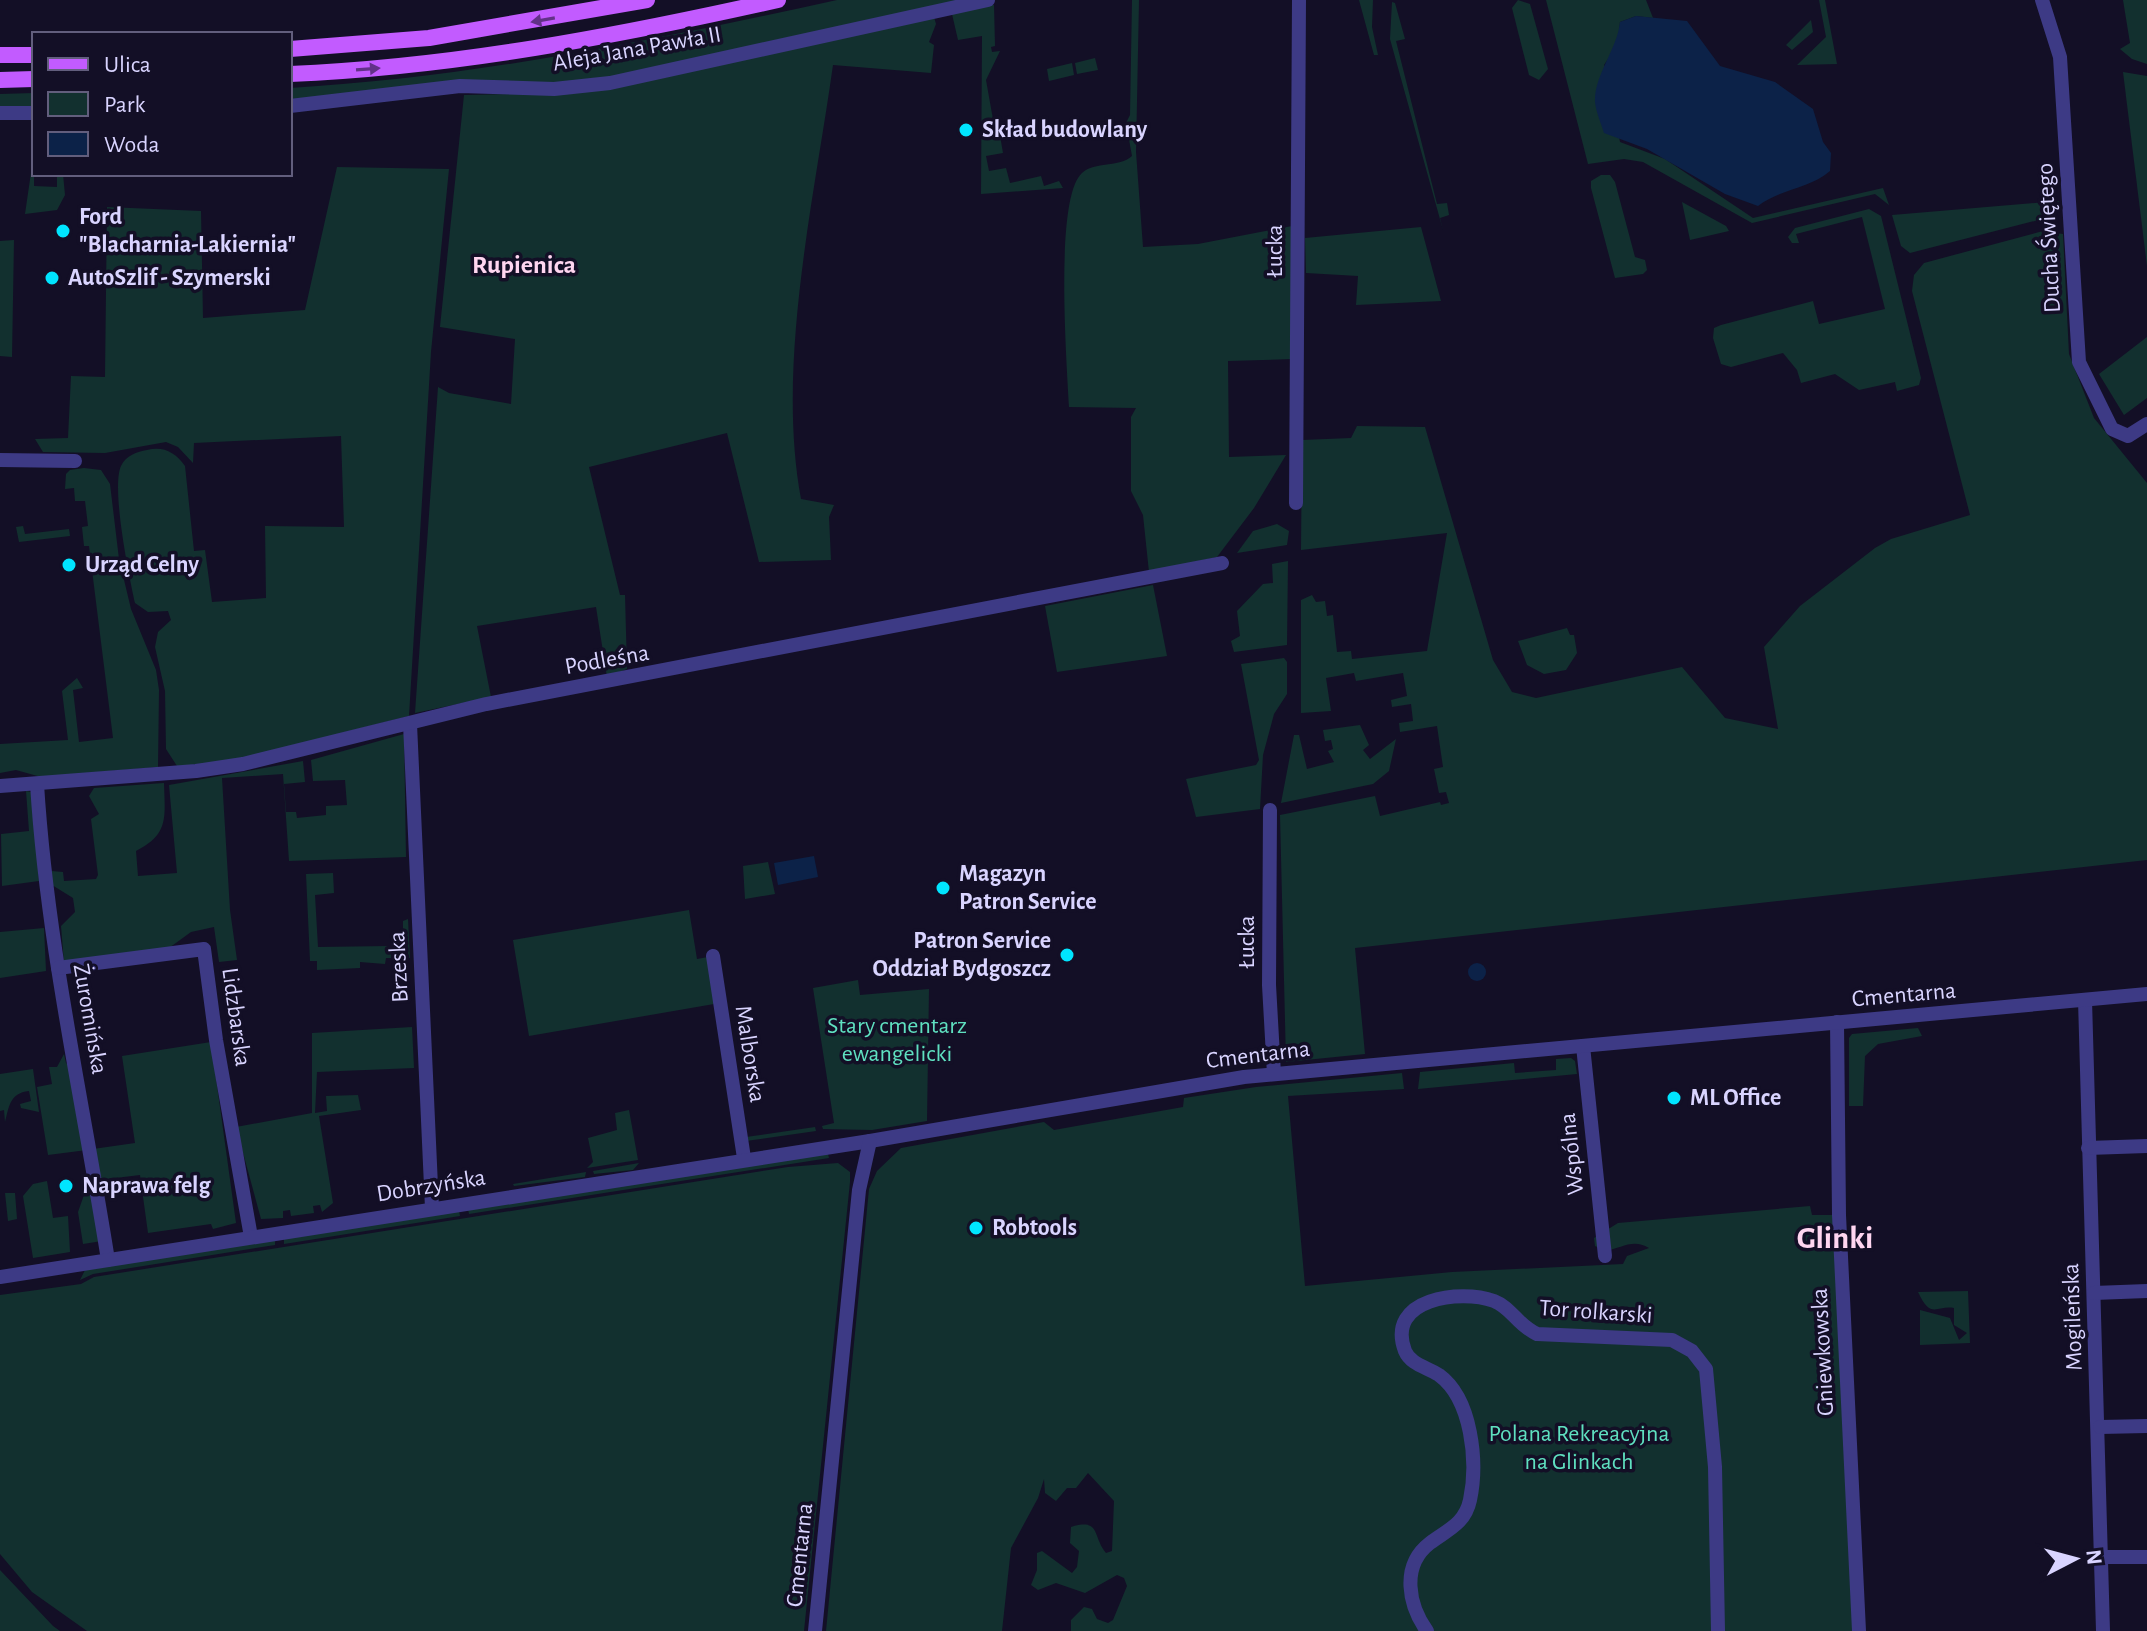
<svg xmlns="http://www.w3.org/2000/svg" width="2147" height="1631" font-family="'Alegreya Sans',sans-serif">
<rect width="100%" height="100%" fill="#130f26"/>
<g fill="#12302f">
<path d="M837,0H960L606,79L290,102V88C476,77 655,40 837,0Z"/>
<path d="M1132,0H1139L1136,152L1143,247L1198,244L1292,226V359L1228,361L1229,457L1286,455L1254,508L1217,557L1149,572L1143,515L1131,491V417L1136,408L1069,407C1067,365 1054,198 1082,173C1095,161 1119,168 1132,156L1126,123L1130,115Z"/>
<polygon points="1359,0 1373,0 1372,27 1378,55 1374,55"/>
<polygon points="1518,0 1530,4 1548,69 1539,80 1529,75 1512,8"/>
<polygon points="1546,0 1646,0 1653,18 1636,16 1620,22 1618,44 1604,65 1620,142 1665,159 1753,218 1883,188 1889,205 1875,194 1752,223 1643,162 1624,159 1588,164"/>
<polygon points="1819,0 1825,0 1837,64 1797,65 1826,37"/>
<polygon points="2123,0 2147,0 2147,64 2132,59 2120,49 2130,43"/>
<polygon points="1392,2 1395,3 1405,39 1396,41 1437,204 1447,203 1449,215 1440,218 1443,230 1390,39"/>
<polygon points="987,5 994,5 995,46 991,47 992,52 1000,51 986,80 994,125 998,124 1003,153 986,156 989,171 1006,168 1010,183 1041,176 1044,186 1059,181 1063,188 981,194 982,36 958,40 952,14"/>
<path d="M934,17L936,24L929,42L934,45L931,73L833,65C814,201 776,364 801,499L834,505L829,517L831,560L759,562L727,433L589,467L620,595H625L627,669L607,677L596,607L477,626L491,697L415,713L438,387L449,393L511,404L515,339L440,327L464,95L555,93Z"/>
<polygon points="1811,20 1813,32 1792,50 1786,45"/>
<polygon points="1095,58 1098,70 1077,74 1075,63"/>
<polygon points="1072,63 1074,75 1049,81 1047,69"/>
<polygon points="2123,72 2147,76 2147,266"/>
<polygon points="34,93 34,109 0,109 0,94"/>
<polygon points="34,152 34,186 57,187 57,174 63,174 65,195 57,210 25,214"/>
<path d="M337,167L449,169L431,352L409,716L227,762L177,766L166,749L165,691L155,647L158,632L171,620L168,611L148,612L135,603C129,576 111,488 121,466C126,455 137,452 147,450C163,446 175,452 185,466L194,551L205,550L212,602L266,598L265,526L344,527L341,436L194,443L193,463L178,447L166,442L105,453L43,452L35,439L68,438L71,376L105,377L107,207L201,211L203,318L305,310Z"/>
<polygon points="1601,175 1610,175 1615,182 1635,257 1645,260 1647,270 1643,274 1615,278 1591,188 1591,181"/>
<polygon points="2059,201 2060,210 2050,217 1910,253 1901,246 1892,215"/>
<polygon points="1682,202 1726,226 1729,231 1690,240"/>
<polygon points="1869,209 1881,216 1921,378 1919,385 1897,391 1895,382 1859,390 1835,374 1801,383 1797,370 1783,353 1731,367 1721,364 1713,338 1714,328 1721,325 1813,301 1819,324 1885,309 1862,217 1796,234 1799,243 1792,243 1788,237 1795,228"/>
<polygon points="1421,227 1441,301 1356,305 1358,276 1306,273 1305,238"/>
<polygon points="2043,231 2063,234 2069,354 2094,418 2147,483 2147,860 1355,948 1365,1054 1286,1062 1280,815 1375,796 1380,816 1440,802 1441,805 1449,803 1446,792 1439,793 1434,769 1443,767 1437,726 1400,732 1399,723 1413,721 1411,704 1392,707 1391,700 1407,696 1403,673 1356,681 1354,673 1326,678 1331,711 1301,713 1301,600 1312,595 1316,602 1325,601 1327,616 1333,615 1337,652 1351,651 1352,659 1427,651 1447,533 1301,550 1302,440 1351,438 1357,426 1425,427 1493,660 1512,692 1536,698 1682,667 1725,718 1778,729 1764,647 1800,606 1875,548 1891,539 1970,515 1912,291 1914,275 1924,263"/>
<polygon points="14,240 12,357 0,356 0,241"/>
<polygon points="2147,337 2147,398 2124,415 2099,374"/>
<polygon points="84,468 101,470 110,484 119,559 131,609 156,670 159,690 158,767 41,777 16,770 0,773 0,744 68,740 62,691 77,678 83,688 73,690 79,742 113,738 89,546 84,546 82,527 88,526 85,501 75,501 74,488 65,489 66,474 70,470"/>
<polygon points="1277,524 1289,531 1287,545 1237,553 1253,531"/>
<polygon points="23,526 25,534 69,529 70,536 19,542 16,527"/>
<polygon points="1288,561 1287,645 1234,652 1231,641 1240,636 1237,611 1263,584 1273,583 1272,564"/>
<polygon points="1153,585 1167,656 1057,672 1045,606"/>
<polygon points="1567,628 1570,635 1574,635 1577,653 1566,670 1544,674 1527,665 1518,641"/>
<polygon points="1284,658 1287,662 1287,694 1274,714 1263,755 1260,809 1196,817 1186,779 1256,765 1259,760 1241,664"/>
<polygon points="1360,725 1369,745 1363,750 1370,759 1396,739 1389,771 1373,784 1281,803 1294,735 1299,735 1307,769 1334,762 1328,751 1333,749 1331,740 1325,741 1323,730"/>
<path d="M404,734L406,857L289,861L283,774L222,778L230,910L237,960L219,962L214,927L191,932L169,948L64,963L61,926L75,912L73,898L52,885L51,871L63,872L64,881L96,879L98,875L91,819L99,814L89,796L94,788L164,783C165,818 169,834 136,851L138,876L177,873L169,785L303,761L305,782L284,784L286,812H296L297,818L326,815V806L347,805L345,780L313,781L311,760Z"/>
<polygon points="26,791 31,792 34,800 39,881 2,886 1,834 29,831"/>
<polygon points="768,862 775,894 745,899 743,866"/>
<polygon points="333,873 334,893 315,895 318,947 390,946 401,956 407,949 395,944 403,936 403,921 408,919 410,958 386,958 385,964 360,962 360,968 317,970 317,961 310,961 306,874"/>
<polygon points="689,910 697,959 708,957 714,1004 529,1036 513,940"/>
<polygon points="44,928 46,971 0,978 0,932"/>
<polygon points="858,980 860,995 929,989 927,1121 872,1130 823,1129 822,1126 834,1123 813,988"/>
<polygon points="412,1027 414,1068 317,1072 315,1113 327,1111 326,1096 358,1095 361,1110 319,1116 333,1203 322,1212 320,1205 313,1206 314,1213 291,1216 290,1210 283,1211 283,1218 261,1219 236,1127 312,1113 312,1033"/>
<polygon points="1918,1028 1922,1036 1878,1044 1865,1056 1863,1106 1849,1106 1849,1038 1852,1034"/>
<polygon points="211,1042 236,1223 213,1229 211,1224 148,1233 140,1175 99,1180 93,1149 135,1143 122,1056"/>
<polygon points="64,1054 66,1063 74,1070 87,1150 48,1155 37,1087 52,1084 49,1067 57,1067"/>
<polygon points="1571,1058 1575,1061 1577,1074 1418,1089 1420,1072 1514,1063 1515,1073 1556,1070 1556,1059"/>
<path d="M33,1069L39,1112L21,1108L20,1104L31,1101L29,1091C9,1093 9,1108 5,1122L4,1110L0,1111V1074Z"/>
<path d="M1402,1073L1404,1089L1288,1096L1305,1286L1452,1272L1623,1264L1627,1256L1649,1248C1633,1238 1622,1248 1605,1251L1595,1246L1594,1238L1618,1223L1810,1206L1812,1215H1839L1859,1631H1071V1620L1084,1607L1092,1609L1097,1619L1108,1623L1113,1620L1127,1586L1124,1578L1117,1575L1085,1593L1056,1583L1038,1590L1031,1585L1037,1570V1553L1042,1551L1072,1573L1077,1567L1079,1551L1070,1543L1071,1527C1101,1518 1092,1536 1106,1553L1112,1551L1114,1501L1088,1473L1076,1488H1067L1056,1501L1045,1493L1044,1479L1038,1498L1011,1548L1002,1631H826L869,1189L877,1171L901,1148L1044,1122L1054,1130L1183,1107L1184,1098L1256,1087Z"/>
<polygon points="629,1110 638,1160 587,1168 593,1162 588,1138 617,1130 615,1113"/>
<polygon points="815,1127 816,1131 746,1141 746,1137"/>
<polygon points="828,1154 829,1158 469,1214 468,1209"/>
<polygon points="639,1163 633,1170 594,1174 593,1171"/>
<polygon points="838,1163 850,1172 850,1182 804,1631 87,1631 32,1592 0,1554 0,1295 81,1284 94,1277 788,1167"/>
<polygon points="586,1172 585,1177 514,1186 513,1184"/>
<polygon points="91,1178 102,1241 83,1244 78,1212 84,1195 84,1179"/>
<polygon points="47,1181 53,1218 68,1216 70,1252 33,1258 23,1196 33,1184"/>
<polygon points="5,1193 15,1193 17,1219 8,1221"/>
<polygon points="459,1211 460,1216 284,1244 284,1239"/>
<polygon points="275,1240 275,1245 93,1274 80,1280 85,1270"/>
<path d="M1968,1291L1970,1343L1920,1345V1310L1950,1318L1959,1340L1967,1333L1954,1325V1308C1936,1305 1931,1320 1918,1292Z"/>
<polygon points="0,1570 53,1626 60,1631 0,1631"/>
</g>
<g fill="#0c2248">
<path d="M1636,16L1687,21L1720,66L1775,82L1813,109L1823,142L1831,153L1830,171C1809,189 1780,189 1758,206L1725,194L1647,149L1604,133C1601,123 1596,112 1595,102C1594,75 1617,50 1620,22Z"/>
<polygon points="814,856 818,877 778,885 774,863"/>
<circle cx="1477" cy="972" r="9"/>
</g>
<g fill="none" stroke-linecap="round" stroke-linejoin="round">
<g stroke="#3d3a85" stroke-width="14">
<polyline points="2042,0 2060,57 2079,362 2112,429 2128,436 2147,424"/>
<polyline points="290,106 460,86 554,89 610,83 988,0"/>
<polyline points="0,113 34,113"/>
<polyline points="0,460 75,461"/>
<polyline points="1296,503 1299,0"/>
<polyline points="410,724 432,1208"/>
<path d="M37,784C47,945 83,1101 108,1260"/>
<polyline points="0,786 196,771 243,764 486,704 1222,563"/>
<polyline points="1270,810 1269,985 1274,1074"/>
<polyline points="713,956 744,1158"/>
<polyline points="58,968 204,949 216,1040 251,1237"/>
<polyline points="2085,1000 2103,1631"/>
<polyline points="1837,1022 1839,1215 1859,1631"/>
<polyline points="1583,1046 1605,1256"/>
<polyline points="2088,1148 2147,1146"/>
<polyline points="0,1277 870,1141 1244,1077 2147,994"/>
<polyline points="2094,1293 2147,1291"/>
<polyline points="2100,1427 2147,1426"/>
<polyline points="2102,1557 2147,1557"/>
<polyline points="815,1631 859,1190 870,1141"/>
<path d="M1427,1631C1409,1606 1400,1566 1430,1543C1447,1530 1465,1524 1470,1500C1478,1462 1472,1399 1439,1375C1427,1367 1411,1365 1405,1351C1385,1298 1461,1289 1494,1301C1512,1308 1517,1325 1537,1334L1672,1340L1692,1351L1706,1369L1715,1467L1718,1631"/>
</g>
<g stroke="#c25bff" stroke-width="16">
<polyline points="290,49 429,38 647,0"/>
<polyline points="0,55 34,55"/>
<path d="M290,74C455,67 617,36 778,0"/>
<polyline points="0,80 34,79"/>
</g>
</g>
<defs><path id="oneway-solid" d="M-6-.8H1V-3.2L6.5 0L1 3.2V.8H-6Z" transform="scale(2)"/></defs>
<g fill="#623188">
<use href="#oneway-solid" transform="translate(543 20) rotate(170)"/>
<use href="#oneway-solid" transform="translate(368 69) rotate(-4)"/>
</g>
<g fill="#00e5ff" stroke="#130f26" stroke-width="3">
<circle cx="966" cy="130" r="8"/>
<circle cx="63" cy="231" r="8"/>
<circle cx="52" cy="278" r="8"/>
<circle cx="69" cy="565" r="8"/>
<circle cx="943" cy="888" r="8"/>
<circle cx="1067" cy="955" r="8"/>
<circle cx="1674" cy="1098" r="8"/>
<circle cx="66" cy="1186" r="8"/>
<circle cx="976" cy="1228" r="8"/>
</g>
<g text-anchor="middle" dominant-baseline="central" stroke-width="7" stroke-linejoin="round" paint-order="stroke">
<g font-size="24" fill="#d9d4ff" stroke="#130f26">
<text transform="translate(637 49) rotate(-10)">Aleja Jana Pawła II</text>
<text transform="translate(2049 238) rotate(-93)">Ducha Świętego</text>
<text transform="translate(1275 251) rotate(-90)">Łucka</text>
<text transform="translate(607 660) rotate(-10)">Podleśna</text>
<text transform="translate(1247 942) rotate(-90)">Łucka</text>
<text transform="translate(399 967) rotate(-93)">Brzeska</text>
<text transform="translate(1904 995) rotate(-5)">Cmentarna</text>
<text transform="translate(236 1017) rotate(82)">Lidzbarska</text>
<text transform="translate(90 1019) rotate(80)">Żuromińska</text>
<text transform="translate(750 1054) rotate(81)">Malborska</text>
<text transform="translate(1258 1055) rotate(-7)">Cmentarna</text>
<text transform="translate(1572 1154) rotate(-96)">Wspólna</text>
<text transform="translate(431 1186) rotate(-9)">Dobrzyńska</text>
<text transform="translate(1596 1312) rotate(4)">Tor rolkarski</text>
<text transform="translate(2073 1317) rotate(-92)">Mogileńska</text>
<text transform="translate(1823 1352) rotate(-93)">Gniewkowska</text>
<text transform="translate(800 1555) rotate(-84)">Cmentarna</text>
</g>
<g font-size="24" font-weight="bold" fill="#d9d4ff" stroke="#130f26" text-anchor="start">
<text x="982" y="130">Skład budowlany</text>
<text x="79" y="217">Ford<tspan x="79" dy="28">"Blacharnia-Lakiernia"</tspan></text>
<text x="68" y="278">AutoSzlif - Szymerski</text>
<text x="85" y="565">Urząd Celny</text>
<text x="959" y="874">Magazyn<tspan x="959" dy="28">Patron Service</tspan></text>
<text x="1051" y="941" text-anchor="end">Patron Service<tspan x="1051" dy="28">Oddział Bydgoszcz</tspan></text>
<text x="1690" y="1098">ML Office</text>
<text x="82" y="1186">Naprawa felg</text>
<text x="992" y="1228">Robtools</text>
</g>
<g font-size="24" fill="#5fe0c0" stroke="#130f26">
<text x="897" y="1026">Stary cmentarz<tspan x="897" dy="28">ewangelicki</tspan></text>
<text x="1579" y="1434">Polana Rekreacyjna<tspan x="1579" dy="28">na Glinkach</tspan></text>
</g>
<g font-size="26" font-weight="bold" fill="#ffd6f0" stroke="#130f26">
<text x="524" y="265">Rupienica</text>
</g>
<g font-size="32" font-weight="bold" fill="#ffd6f0" stroke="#130f26">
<text x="1835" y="1238">Glinki</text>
</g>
</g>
<rect x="32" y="32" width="260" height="144" fill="#130f26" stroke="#625e7d" stroke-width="2"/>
<rect x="48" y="58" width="40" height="12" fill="#c25bff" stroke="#625e7d" stroke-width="2"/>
<text x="104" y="72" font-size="24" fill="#d9d4ff">Ulica</text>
<rect x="48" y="92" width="40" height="24" fill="#12302f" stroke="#625e7d" stroke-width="2"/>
<text x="104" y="112" font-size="24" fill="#d9d4ff">Park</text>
<rect x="48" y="132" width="40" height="24" fill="#0c2248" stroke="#625e7d" stroke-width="2"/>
<text x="104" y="152" font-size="24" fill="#d9d4ff">Woda</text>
<g transform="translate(2075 1559) rotate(84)" stroke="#130f26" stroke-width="6" paint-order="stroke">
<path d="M0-6L14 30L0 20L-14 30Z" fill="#d9d4ff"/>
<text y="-12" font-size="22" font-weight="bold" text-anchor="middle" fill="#d9d4ff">N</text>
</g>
</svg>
